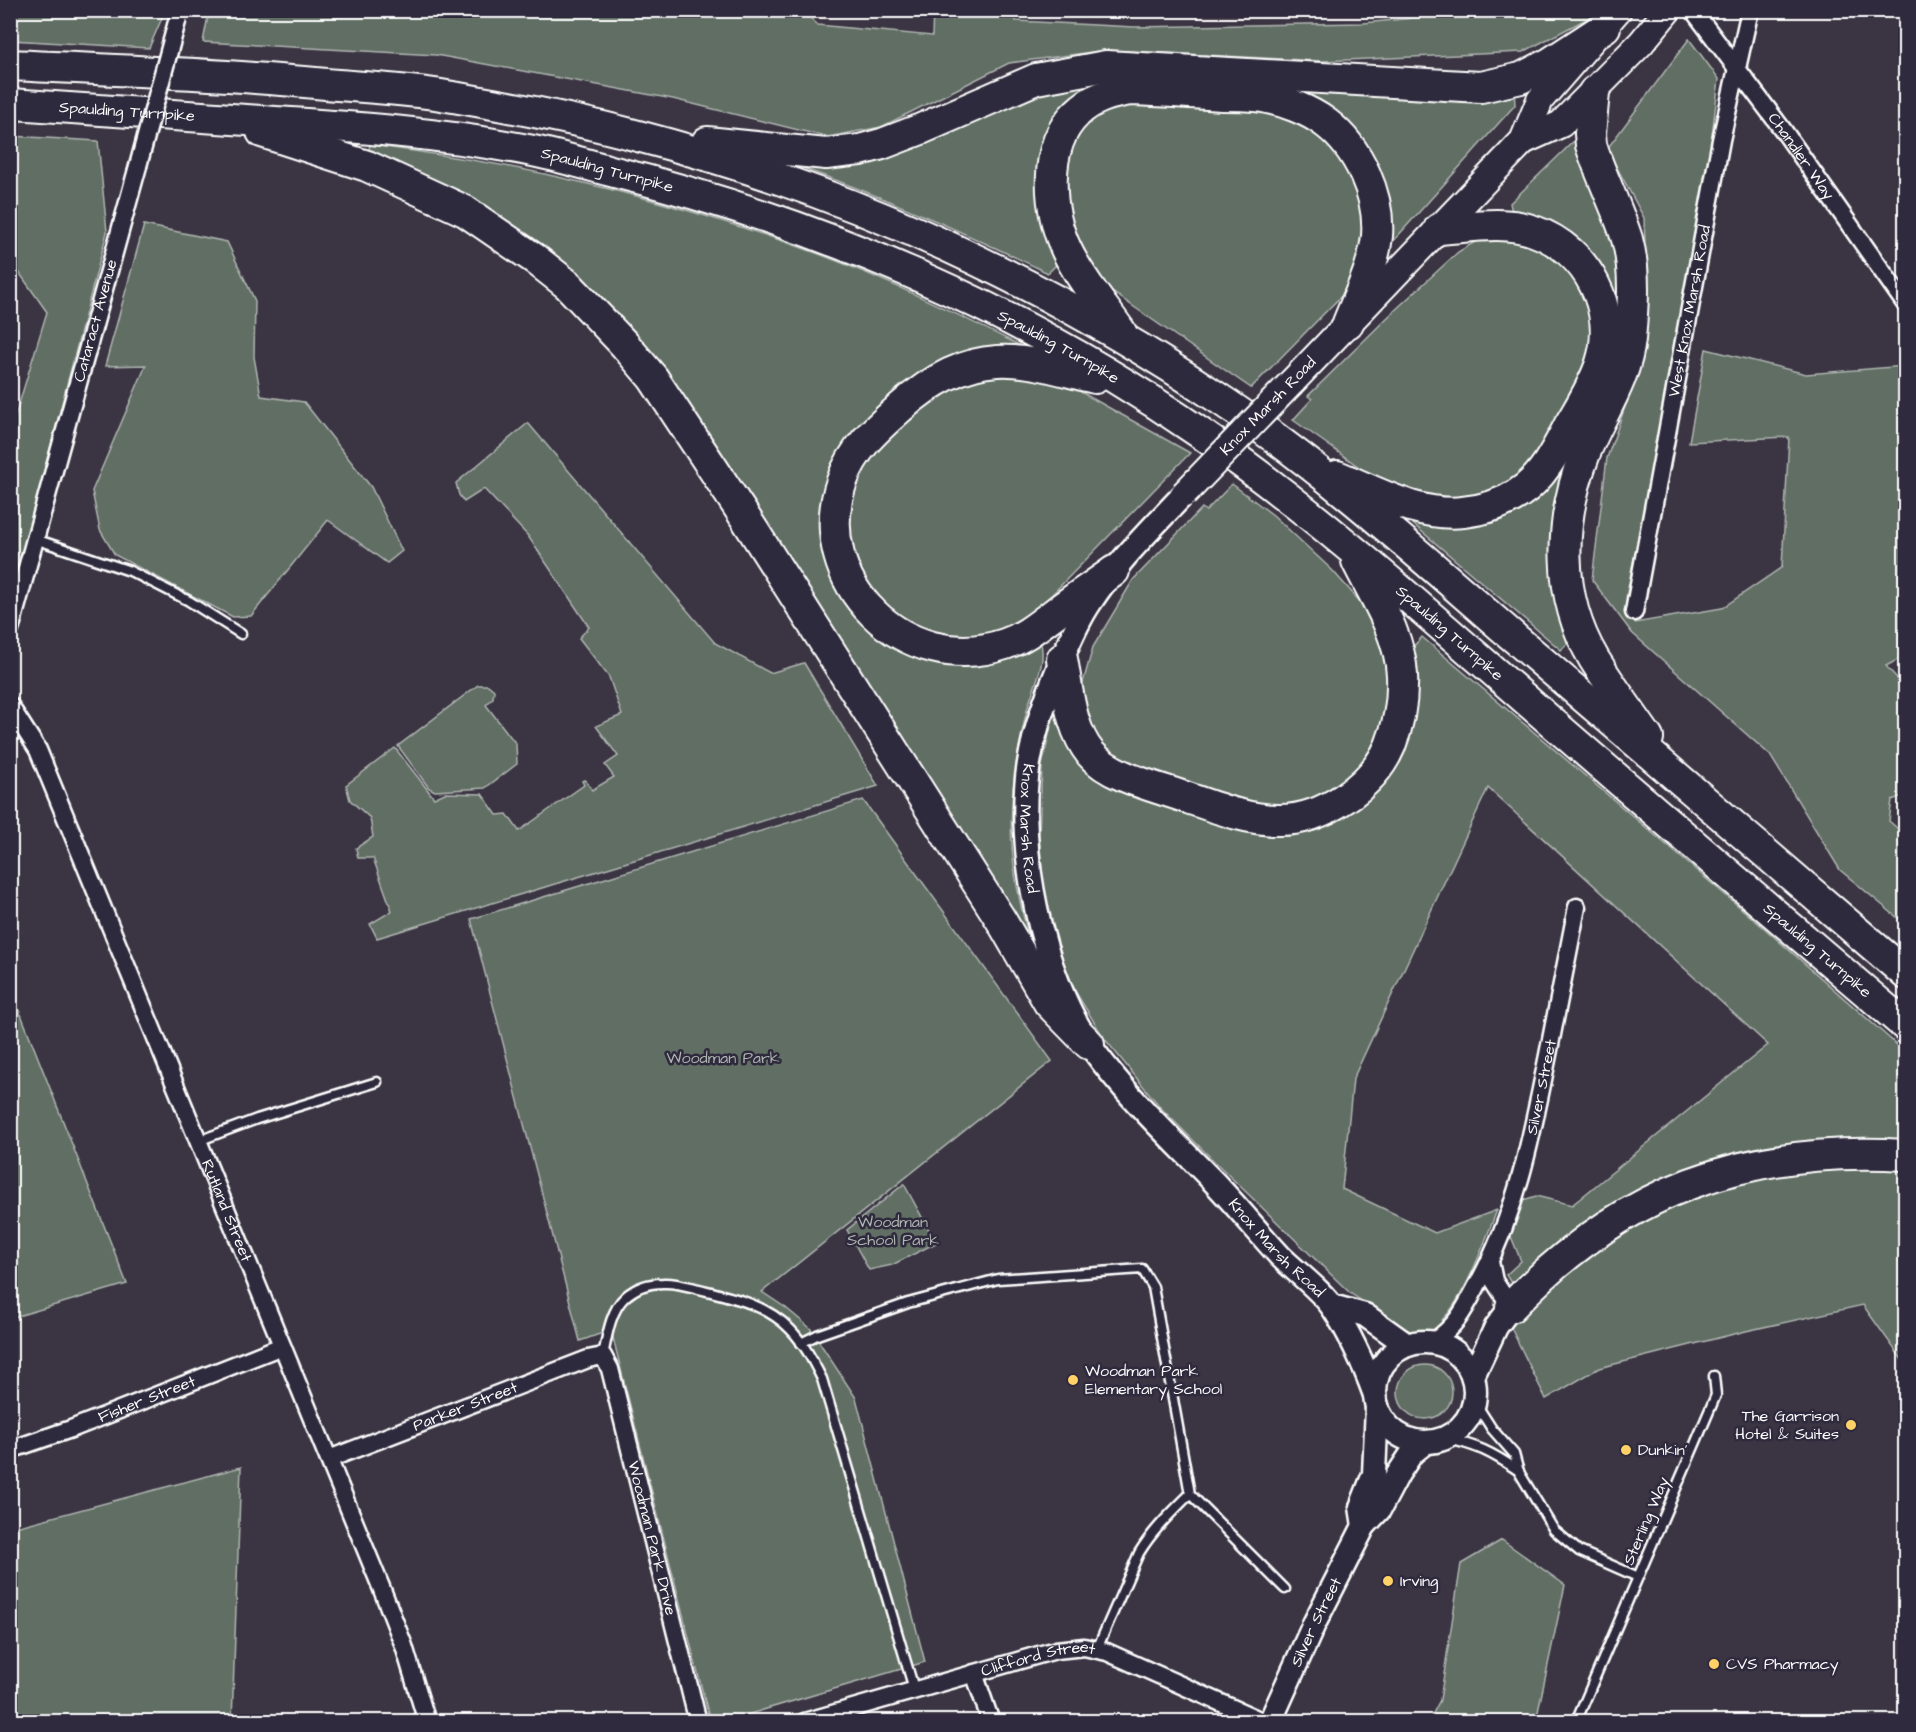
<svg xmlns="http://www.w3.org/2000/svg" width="1916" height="1732" font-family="'Architects Daughter',sans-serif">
<rect width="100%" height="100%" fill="#3b3543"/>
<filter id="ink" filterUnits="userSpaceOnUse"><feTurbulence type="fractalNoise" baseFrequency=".0167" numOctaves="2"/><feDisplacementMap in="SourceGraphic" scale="12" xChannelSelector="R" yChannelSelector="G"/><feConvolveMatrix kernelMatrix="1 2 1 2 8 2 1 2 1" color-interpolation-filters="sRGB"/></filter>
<g filter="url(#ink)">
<g fill="#606e64" stroke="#b0b6b2" stroke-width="1.5">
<polygon points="10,11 11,10 165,11 149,48 11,40"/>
<polygon points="209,11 802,10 818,25 932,36 933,10 1014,11 1016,21 1134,27 1364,23 1493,10 1591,11 1592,16 1523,52 1323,61 1107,50 1009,63 881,127 827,137 673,99 436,55 203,42"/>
<polygon points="1689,39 1719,79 1702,215 1626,598 1635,623 1722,608 1782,567 1789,437 1689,442 1706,349 1806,374 1905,366 1905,656 1886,666 1905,687 1905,795 1892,800 1889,821 1905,835 1905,924 1840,870 1770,755 1632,633 1592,580 1607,458 1632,387 1647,291 1644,218 1607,149"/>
<path d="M1089,80L1514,91L1515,105L1378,258L1380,238L1323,116L1135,85L1064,118L1060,261L1048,273C968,234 888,198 805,169V163Z"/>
<polygon points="1120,104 1256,109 1288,118 1317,134 1341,157 1357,186 1367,237 1347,290 1251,388 1111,291 1088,263 1071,233 1063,161 1082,127 1099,113"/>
<polygon points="11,136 98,141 107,232 25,544 11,588 11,430 47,312 11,261"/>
<polygon points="1577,138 1602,193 1628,292 1576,459 1573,638 1561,650 1413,524 1417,517 1510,511 1614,316 1513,217 1510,203"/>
<path d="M370,145C434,154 499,163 562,178C649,197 736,224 819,254C888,280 955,313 1021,346L1017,354L949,365L827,503L896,643L1038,636C1050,659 1033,687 1027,710C1006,798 1005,855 1030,941L648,358L367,157Z"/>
<polygon points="144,225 227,242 255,301 254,357 261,396 304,402 371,487 402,551 387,563 328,520 251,616 233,617 115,555 100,530 92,491 146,365 105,366"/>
<polygon points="1513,235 1577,270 1597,341 1545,457 1479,505 1393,491 1293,420 1312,399 1308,396 1392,313 1458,252 1478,240"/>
<polygon points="984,372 1063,382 1190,453 1028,619 988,641 913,632 857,576 848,511 863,462 912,409"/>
<polygon points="528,423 715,643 770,673 804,663 878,786 377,938 370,924 392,911 373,858 358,858 356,848 373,837 370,818 350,800 346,785 395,748 434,798 445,793 482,794 497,815 507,814 519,831 584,785 582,781 585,780 592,790 614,777 605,765 618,756 596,726 622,715 609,677 579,638 589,627 528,536 484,489 464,502 459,495 456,483"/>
<polygon points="1232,484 1273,515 1332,570 1371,614 1393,676 1375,756 1321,801 1265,809 1120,765 1094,736 1082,699 1082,686 1093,647 1133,580 1202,508 1206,511"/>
<path d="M1422,637L1763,927L1905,1052V1147L1755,1155L1514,1288L1506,1275L1521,1261L1510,1234L1523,1200L1536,1196L1572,1205L1768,1045L1488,788L1353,1079L1342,1189L1435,1233L1497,1210C1485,1241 1465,1298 1442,1320L1446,1325L1433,1332L1420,1335L1400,1327L1350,1293L1212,1159L1161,1108L1104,1038L1075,991L1058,949L1045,906L1039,835L1042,766L1056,703L1069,738L1250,828L1349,810L1412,648Z"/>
<polygon points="478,685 488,685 494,690 493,698 486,705 516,744 517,764 485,788 435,791 429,788 398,746"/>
<polygon points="863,800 1052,1061 762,1292 786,1308 810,1328 856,1398 925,1662 726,1721 710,1721 611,1330 580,1341 471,919"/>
<polygon points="11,989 127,1284 11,1318 10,1318"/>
<polygon points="1905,1165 1905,1364 1863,1305 1746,1331 1599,1368 1546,1399 1509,1324 1587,1255 1657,1212 1755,1175"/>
<polygon points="904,1184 936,1243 892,1265 869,1270 847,1230"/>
<circle cx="1425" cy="1392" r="27"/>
<polygon points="241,1467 232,1721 19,1721 10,1711 11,1527 12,1528"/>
<polygon points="1502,1540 1565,1585 1536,1721 1429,1721 1440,1700 1461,1564"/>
</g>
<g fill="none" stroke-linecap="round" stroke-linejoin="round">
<defs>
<g id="lane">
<polyline points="35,539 130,571 189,601 241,634"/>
<polyline points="198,1141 257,1119 377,1082"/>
<polyline points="801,1343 817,1335 908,1303 998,1279 1142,1269 1153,1287 1190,1494 1285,1589"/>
<path d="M603,1356C607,1337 610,1311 625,1297C635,1288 649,1283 663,1283C675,1282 687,1286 699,1289C731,1297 766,1304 790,1329C804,1343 813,1361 822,1379L914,1689"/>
<polyline points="1474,1401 1492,1429 1514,1454 1519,1472 1554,1530 1579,1551 1638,1577"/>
<path d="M1443,1438C1477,1445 1491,1452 1519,1471"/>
<path d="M1097,1649L1139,1553C1153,1530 1171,1513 1190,1494"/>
<polyline points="1576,1722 1716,1395 1714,1376"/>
</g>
<g id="street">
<path id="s1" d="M1693,10L1783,130L1906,305"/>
<path id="s2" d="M1634,612L1721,140L1750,10"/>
<path id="s3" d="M10,630L138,166"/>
<path id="s4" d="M10,706L38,750L381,1587L404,1646L427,1722"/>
<polyline points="1490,1262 1494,1281 1511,1307"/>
<path id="s5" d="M1433,1342C1459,1323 1464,1310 1479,1282C1518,1210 1532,1134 1548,1055C1558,1006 1567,956 1577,907"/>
<path id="s6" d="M10,1450L71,1429L282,1346"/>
<path id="s7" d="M329,1459L588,1359L603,1356L610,1369L698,1722"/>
<polyline points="974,1673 991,1722"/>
<path id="s8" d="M804,1722L1056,1650L1084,1647L1107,1652L1264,1722"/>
</g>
<g id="secondary">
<path id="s9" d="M1184,494C1151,529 1116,563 1090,603C1077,622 1068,645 1059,666C1046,698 1035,728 1029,763C1015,846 1042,976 1090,1045C1100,1060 1112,1074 1123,1087C1151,1120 1182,1149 1212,1180C1236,1205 1257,1231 1280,1256C1295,1271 1323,1292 1333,1308C1351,1335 1364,1365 1375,1395"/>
<polyline points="1332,1306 1365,1315 1407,1345"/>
<circle cx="1425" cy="1392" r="50"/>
<polyline points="1473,1376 1496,1327 1511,1307"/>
<polyline points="1364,1526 1361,1507 1374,1474 1377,1406"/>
<path id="s10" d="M1270,1722L1314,1624L1364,1526L1379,1510L1398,1474L1412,1453L1426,1442"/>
</g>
<g id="primary">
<polyline points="1523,141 1561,124 1641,43 1668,10"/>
<polyline points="1291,383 1523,141 1540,100 1618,10"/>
</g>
<g id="highway">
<path d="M10,65C116,70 221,74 326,84C362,87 399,89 435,94C502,105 571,118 638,136C845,190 1042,280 1221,400C1326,470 1421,557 1517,640C1647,751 1776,862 1906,974"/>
<path d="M1594,92L1590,134L1591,145C1601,177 1617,207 1627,239C1636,271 1633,306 1630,339C1626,380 1600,415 1585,453C1559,520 1556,595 1594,659C1611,686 1630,712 1648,738"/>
<path id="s11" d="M10,104C94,109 178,115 261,121C354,127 442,133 533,151C558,156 582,163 607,170C819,223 1023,310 1203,435C1320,516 1425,612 1532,705C1656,813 1781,919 1906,1026"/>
<polyline points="262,132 367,166 465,211 535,259 568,285 625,345 653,378 741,511 1001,920 1049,1003 1089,1044"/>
<polyline points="707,142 826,154 860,150 882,144 921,129 1036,79 1106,66 1481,87 1521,78 1550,63 1605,27"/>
<path d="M1121,332C1103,306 1081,280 1067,251C1048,212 1042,146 1077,113C1092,98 1111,93 1131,90C1161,91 1192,93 1222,95C1236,95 1250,95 1263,97C1284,101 1309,110 1326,123C1359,148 1380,196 1377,236C1374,266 1359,295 1348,323"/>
<path d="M1095,378C1063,371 1030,359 997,361C960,363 928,383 901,407C876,429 853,449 842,481C807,581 905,678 1005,644C1025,637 1039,625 1055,613C1074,598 1095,585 1114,571"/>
<path d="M1337,476C1377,492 1419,517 1463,512C1482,510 1503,504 1519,493C1543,478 1557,449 1570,424C1581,405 1594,385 1601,363C1618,309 1588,250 1534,231C1504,220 1470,227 1439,229"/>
<path d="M1062,659C1068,690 1070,729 1091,754C1110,777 1157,787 1185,797C1214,807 1247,820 1278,820C1322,821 1373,786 1390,746C1399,724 1403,698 1402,675C1400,634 1374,596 1357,561"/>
<path d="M1511,1307C1621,1191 1746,1145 1906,1155"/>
</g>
</defs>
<use href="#lane" stroke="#fff" stroke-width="13"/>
<use href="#street" stroke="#fff" stroke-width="21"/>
<use href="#secondary" stroke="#fff" stroke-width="27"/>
<use href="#primary" stroke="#fff" stroke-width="30"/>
<use href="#highway" stroke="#fff" stroke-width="34"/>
<use href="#lane" stroke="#2f2a3d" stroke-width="8"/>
<use href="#street" stroke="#2f2a3d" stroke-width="16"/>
<use href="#secondary" stroke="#2f2a3d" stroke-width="22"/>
<use href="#primary" stroke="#2f2a3d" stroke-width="26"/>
<use href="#highway" stroke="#2f2a3d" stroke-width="30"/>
<defs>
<polyline id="street-bridge" points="138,166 178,18"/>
<polyline id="primary-bridge" points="1184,494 1291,383"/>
</defs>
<use href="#street-bridge" stroke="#fff" stroke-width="21" stroke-linecap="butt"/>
<use href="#primary-bridge" stroke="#fff" stroke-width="30" stroke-linecap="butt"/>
<use href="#street-bridge" stroke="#2f2a3d" stroke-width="16"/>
<use href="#primary-bridge" stroke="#2f2a3d" stroke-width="26"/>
</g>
</g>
<g fill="#ffd166" stroke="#2f2a3d" stroke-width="2">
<circle cx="1073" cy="1380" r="6"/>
<circle cx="1851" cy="1425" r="6"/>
<circle cx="1626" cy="1450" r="6"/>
<circle cx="1388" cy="1581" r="6"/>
<circle cx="1714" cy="1664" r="6"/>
</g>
<g text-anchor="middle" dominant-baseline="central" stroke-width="5" stroke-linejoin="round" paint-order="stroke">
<g font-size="16" fill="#fff" stroke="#2f2a3d">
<text stroke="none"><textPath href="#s11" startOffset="117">Spaulding Turnpike</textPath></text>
<text stroke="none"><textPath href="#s1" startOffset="182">Chandler Way</textPath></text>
<text stroke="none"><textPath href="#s11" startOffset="602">Spaulding Turnpike</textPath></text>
<text stroke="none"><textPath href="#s2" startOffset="306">West Knox Marsh Road</textPath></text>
<text stroke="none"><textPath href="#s3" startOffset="321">Cataract Avenue</textPath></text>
<text stroke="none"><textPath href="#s11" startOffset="1088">Spaulding Turnpike</textPath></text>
<text transform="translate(1268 406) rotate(-46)">Knox Marsh Road</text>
<text stroke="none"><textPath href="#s11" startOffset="1574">Spaulding Turnpike</textPath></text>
<text stroke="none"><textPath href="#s9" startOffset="382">Knox Marsh Road</textPath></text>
<text stroke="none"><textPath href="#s11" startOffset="2060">Spaulding Turnpike</textPath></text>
<text stroke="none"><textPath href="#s5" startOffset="282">Silver Street</textPath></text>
<text stroke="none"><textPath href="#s4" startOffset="550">Rutland Street</textPath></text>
<text stroke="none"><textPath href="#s9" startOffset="886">Knox Marsh Road</textPath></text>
<text stroke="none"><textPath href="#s6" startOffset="146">Fisher Street</textPath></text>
<text stroke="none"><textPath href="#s7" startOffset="146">Parker Street</textPath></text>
<text transform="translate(1646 1521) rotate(-67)">Sterling Way</text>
<text stroke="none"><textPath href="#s7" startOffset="482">Woodman Park Drive</textPath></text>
<text stroke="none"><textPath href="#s10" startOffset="110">Silver Street</textPath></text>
<text stroke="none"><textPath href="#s8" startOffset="243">Clifford Street</textPath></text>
</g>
<g font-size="16" fill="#b0b6b2" stroke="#2f2a3d">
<text x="723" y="1058">Woodman Park</text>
<text x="893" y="1222">Woodman<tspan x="893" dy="18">School Park</tspan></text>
</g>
<g font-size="16" fill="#fff" stroke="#2f2a3d" text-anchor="start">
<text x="1085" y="1371">Woodman Park<tspan x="1085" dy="18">Elementary School</tspan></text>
<text x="1839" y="1416" text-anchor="end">The Garrison<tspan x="1839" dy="18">Hotel &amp; Suites</tspan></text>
<text x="1638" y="1450">Dunkin'</text>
<text x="1400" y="1581">Irving</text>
<text x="1726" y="1664">CVS Pharmacy</text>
</g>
</g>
<rect width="1916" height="1732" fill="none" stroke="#2f2a3d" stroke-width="36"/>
<rect x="18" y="18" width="1880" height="1696" fill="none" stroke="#fff" stroke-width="2" filter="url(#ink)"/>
</svg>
